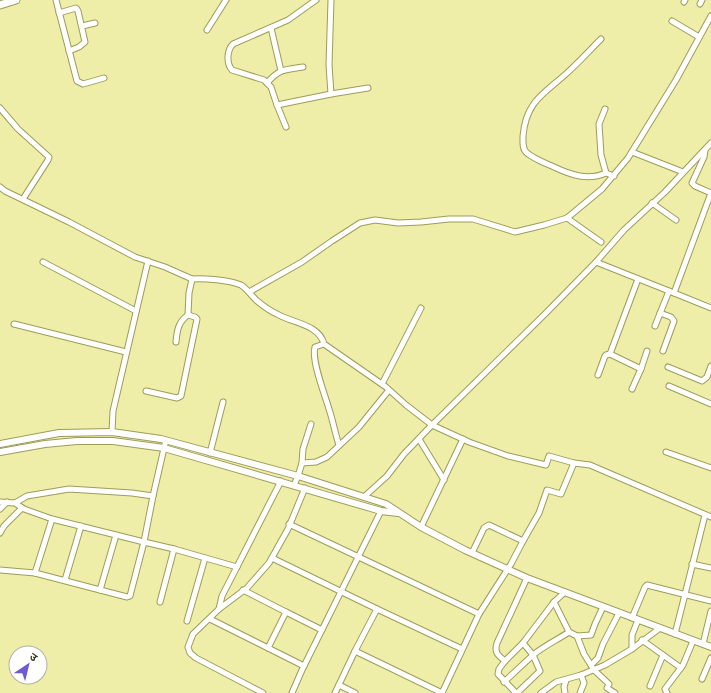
<svg xmlns="http://www.w3.org/2000/svg" width="711" height="693" font-family="Arial,'Noto Sans Devanagari',sans-serif">
<rect width="100%" height="100%" fill="#efeea8"/>
<g fill="none" stroke-linecap="round" stroke-linejoin="round">
<defs>
<g id="minor">
<polyline points="56,0 77,81 83,84 104,78"/>
<path d="M316,0L288,20L233,44C227,50 226,63 232,70L264,80L271,87L277,105L331,94L368,88"/>
<polyline points="331,0 329,65 331,94"/>
<polyline points="684,2 685,0"/>
<polyline points="700,4 702,0"/>
<polyline points="59,13 76,8 78,11 85,42 79,47 69,51"/>
<polyline points="672,21 699,37"/>
<polyline points="82,26 95,23"/>
<polyline points="271,28 281,71"/>
<polyline points="207,30 226,0"/>
<path d="M601,39C590,50 579,62 567,73C544,94 526,101 523,136C523,142 522,149 527,153C534,159 545,163 554,167C571,175 588,181 606,173L614,176"/>
<path d="M267,83C280,68 285,70 303,67"/>
<polyline points="277,105 286,127"/>
<polyline points="0,108 18,129 49,157 48,160 23,199"/>
<polyline points="605,109 599,124 601,155 606,173"/>
<polyline points="705,150 704,157 692,183 695,186 711,193 674,293 711,308"/>
<polyline points="632,152 683,172"/>
<polyline points="0,187 5,191 69,222 135,257 165,267 192,279"/>
<polyline points="652,203 676,220"/>
<polyline points="567,218 601,242"/>
<polyline points="43,262 136,311"/>
<polyline points="596,262 674,293"/>
<polyline points="638,279 610,354 641,369 647,351"/>
<polyline points="249,292 302,262 332,241 360,223 375,220 398,223 421,222 449,219 473,219 515,232 544,225 567,218 602,189 628,158 676,80 711,16"/>
<polyline points="660,313 671,317 674,321 663,351"/>
<polyline points="14,324 126,352"/>
<polyline points="655,326 669,291"/>
<path d="M176,342C177,331 178,322 188,315L189,293L192,279C204,278 229,280 241,285C246,288 252,296 256,300C262,305 270,311 277,314C292,323 319,324 324,344L386,387L406,405L432,425L404,454L387,476L365,496"/>
<path d="M324,344L315,347C311,360 325,395 329,409C333,421 335,433 339,445"/>
<polyline points="668,367 702,381 707,377 711,366"/>
<polyline points="598,375 605,356 606,355 610,354"/>
<polyline points="382,384 421,308"/>
<polyline points="669,386 711,404"/>
<polyline points="632,389 641,369"/>
<polyline points="146,391 177,398 181,396 197,319 195,317 188,315"/>
<polyline points="112,432 113,411 148,261"/>
<polyline points="419,439 444,480"/>
<polyline points="666,452 711,468"/>
<polyline points="210,453 223,402"/>
<polyline points="302,463 303,449 311,424"/>
<polyline points="574,463 590,465 711,517"/>
<polyline points="281,481 222,596 219,609 247,588 269,563 288,529 305,488"/>
<polyline points="294,485 298,476 302,463 316,462 327,457 359,427 389,390"/>
<polyline points="0,502 15,503 27,496 69,489 132,493 153,496 165,444"/>
<polyline points="15,503 24,509 52,519 144,542 153,496"/>
<polyline points="0,509 7,502"/>
<polyline points="289,524 479,614 511,564 523,541 489,525 484,528 472,553"/>
<polyline points="421,527 463,439"/>
<polyline points="0,533 4,526 22,508"/>
<polyline points="523,541 539,513 547,490 561,494 574,463 549,456 546,465 508,456 469,442 432,425 546,313 596,262 624,230 665,192 711,143"/>
<polyline points="272,558 377,609 355,651 442,693 479,614"/>
<polyline points="692,564 711,568"/>
<polyline points="0,570 35,573 127,597 130,596 131,592 144,542 174,549 237,567"/>
<polyline points="35,573 52,519"/>
<polyline points="65,580 81,526"/>
<polyline points="100,590 116,535"/>
<polyline points="243,590 286,612 268,648"/>
<polyline points="160,602 174,549"/>
<polyline points="554,602 569,632 577,636 584,654 594,670 609,684 607,688 615,693"/>
<polyline points="219,609 193,634 188,647 190,653 196,658 263,693"/>
<polyline points="377,609 462,649"/>
<polyline points="286,612 322,630"/>
<polyline points="632,618 645,587 647,585 711,601"/>
<polyline points="210,619 304,666"/>
<polyline points="187,621 205,558"/>
<polyline points="675,634 705,515"/>
<polyline points="577,636 591,635 595,624 603,607"/>
<polyline points="642,640 663,655"/>
<path d="M523,643L533,655C544,646 557,640 569,632"/>
<polyline points="703,644 711,611"/>
<polyline points="632,649 632,635 638,620"/>
<polyline points="505,661 523,643 554,602 565,592"/>
<polyline points="591,665 598,658 603,644 619,613"/>
<polyline points="702,679 711,658"/>
<polyline points="504,682 533,655 540,671 517,693"/>
<polyline points="339,685 355,693"/>
<polyline points="650,686 663,655 681,668"/>
<polyline points="292,693 302,670 381,511"/>
<polyline points="335,693 355,651"/>
<path d="M516,693L498,674L499,669L505,661C498,655 494,653 497,643L527,578"/>
<polyline points="541,693 556,682 581,675 605,665 632,649 660,628"/>
<polyline points="565,693 564,687 566,680"/>
<polyline points="580,693 584,683 581,675"/>
<polyline points="667,693 665,689 683,665 693,641"/>
</g>
<g id="tertiary">
<polyline points="0,444 59,433 112,432 161,439 298,476 386,504 421,527 465,550 527,578 711,647"/>
<polyline points="0,452 45,444 77,441 113,441 164,448 381,511 398,513"/>
</g>
<polyline id="secondary" points="0,5 16,0"/>
</defs>
<use href="#minor" stroke="#9e9c59" stroke-width="7"/>
<use href="#tertiary" stroke="#9e9c59" stroke-width="8"/>
<use href="#secondary" stroke="#9e9c59" stroke-width="9"/>
<use href="#minor" stroke="#fff" stroke-width="5"/>
<use href="#tertiary" stroke="#fff" stroke-width="6"/>
<use href="#secondary" stroke="#fff" stroke-width="7"/>
</g>
<g transform="translate(28 665) rotate(35)"><circle r="19" fill="#ffffff" stroke="#b2b1a6"/>
<path d="M0-3L7 15L0 10L-7 15Z" fill="#705ad4"/>
<text y="-6" font-size="11" font-weight="bold" text-anchor="middle" fill="#3e3d21">उ</text>
</g>
</svg>
